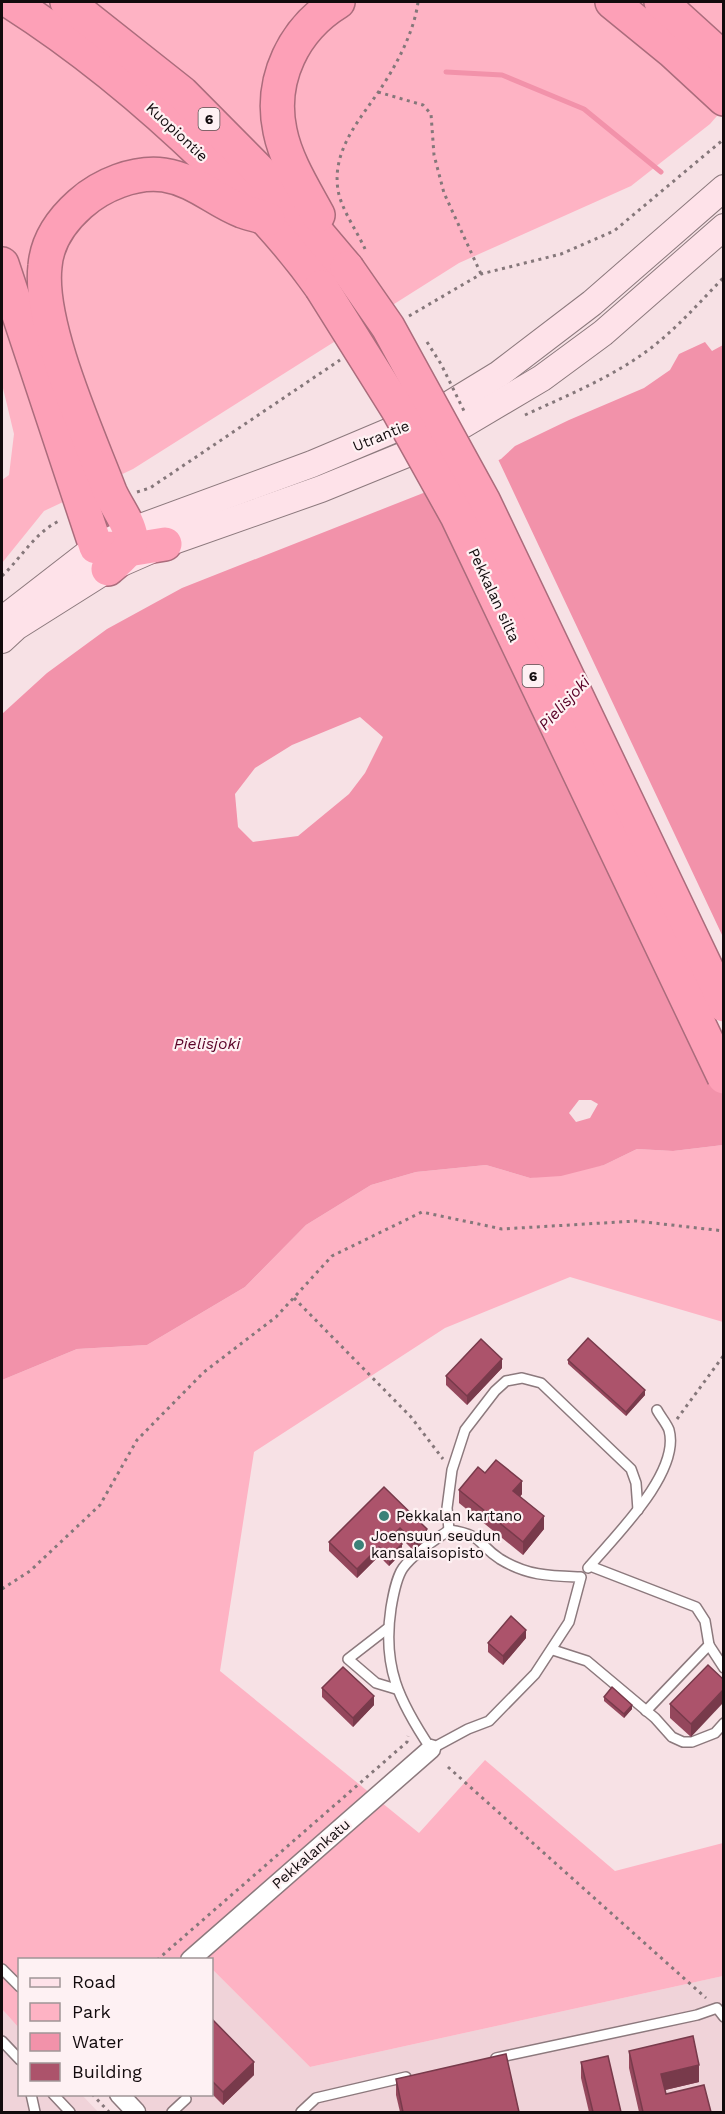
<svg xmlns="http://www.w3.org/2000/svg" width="725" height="2114" font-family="'Work Sans',sans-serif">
<rect width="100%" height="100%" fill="#f7e1e5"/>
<g fill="#f0d3d9">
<polygon points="212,1969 310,2067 723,1976 723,2112 147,2112 130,2095 212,2094"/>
<polygon points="2,2009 19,2028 20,2094 82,2095 98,2112 2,2112"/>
</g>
<g fill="#feb3c4">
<polygon points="2,2 723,2 723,109 710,124 631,186 459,263 133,469 44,511 2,563 2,480 9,475 14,434 2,384"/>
<polygon points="723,1145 723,1322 570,1277 445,1328 254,1452 220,1671 419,1833 485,1760 615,1871 723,1843 723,1976 310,2067 212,1969 212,1960 20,1960 19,2028 2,2009 2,1380 77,1349 147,1345 245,1287 306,1225 371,1185 416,1172 486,1165 530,1178 604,1165 637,1149 673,1151"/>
</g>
<path fill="#f292aa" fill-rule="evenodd" d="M705,342L712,351L723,345V1145L673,1151L637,1149L604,1165L561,1176L530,1178L486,1165L416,1172L371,1185L306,1225L245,1287L147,1345L77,1349L2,1380V714L47,673L107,629L182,588L436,488L501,459L515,446L569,420L644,388L670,370L679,354ZM360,717L383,737L365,773L349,794L298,836L253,842L238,827L235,794L255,768L292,745ZM579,1100H591L598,1104L590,1118L576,1122L569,1113Z"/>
<polygon fill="#f7e1e5" points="497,457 723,937 723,1035 483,518 459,474"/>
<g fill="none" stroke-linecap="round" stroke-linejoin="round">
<polyline stroke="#f292aa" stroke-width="5" points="446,72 502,75 584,109 661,172"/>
<defs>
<g id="lane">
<path d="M449,1530C484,1535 477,1544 500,1559C528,1576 550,1576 581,1577L569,1622L535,1674L489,1721L468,1729L431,1749C399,1701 382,1667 391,1608C393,1596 396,1578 403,1568C414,1553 434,1541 449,1530Z"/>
<polyline points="449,1530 447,1508 452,1470 465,1430 495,1391 506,1381 522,1378 541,1383 631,1469 636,1483 638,1510"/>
<polyline points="590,1566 696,1607 705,1621 709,1645 646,1711"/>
<path d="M588,1568C613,1538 681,1473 669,1430C667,1424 660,1416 657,1410"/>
<polyline points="388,1628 348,1659 376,1683 396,1689"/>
<polyline points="709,1645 724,1668"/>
<polyline points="553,1650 587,1661 655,1718 672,1737 683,1742 692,1742 715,1733 724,1723"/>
<polyline points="2,1969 20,1987"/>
<polyline points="2,2041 20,2060"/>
<polyline points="496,2058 697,2015 717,2008 724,2017"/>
<polyline points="31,2094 35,2112"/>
<polyline points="53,2094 70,2112"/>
<polyline points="172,2112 186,2099"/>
<polyline points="301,2112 316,2098 406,2077"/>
</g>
<g id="street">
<polyline points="190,1960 431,1749"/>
<polyline points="119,2094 136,2112"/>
</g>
<g id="secondary">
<polyline points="2,620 96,547 130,531 312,464 440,410 499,374 592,303 724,188"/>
<polyline points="2,640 16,627 108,569 165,544 321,489 429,445 542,378 603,333 724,227"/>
</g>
<g id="highway">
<path d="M11,2C83,48 148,102 209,161C250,201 288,240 321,287"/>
<polyline points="67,2 182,93 297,209 347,268"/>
<polyline points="612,2 672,51 724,99"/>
<polyline points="661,2 724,59"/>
<path d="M318,215C304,189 286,161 280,131C269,79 294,29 338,2"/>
<polyline points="2,264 96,547 128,550 165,544"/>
<path d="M108,569C117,561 132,551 131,537C129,522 116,506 110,492C88,434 38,325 45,266C47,241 62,220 80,204C101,185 135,171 164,175C196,180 214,200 242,211C251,214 260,216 268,219"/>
</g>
</defs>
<use href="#lane" stroke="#8c797d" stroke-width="12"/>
<use href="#street" stroke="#8c797d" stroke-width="21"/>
<use href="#secondary" stroke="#8c797d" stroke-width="28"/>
<use href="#highway" stroke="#ab6c7c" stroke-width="36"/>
<g stroke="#85777a" stroke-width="3" stroke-dasharray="3 4.5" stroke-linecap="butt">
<polyline points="378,92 423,105 431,114 434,155 444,193 481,274"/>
<path d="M365,249C357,231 341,209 338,190C332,152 357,123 377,94C395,68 414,33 418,2"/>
<polyline points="409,316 481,274 561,254 614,231 724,139"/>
<path d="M525,415C568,395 613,377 651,348C678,327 700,302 724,277"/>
<polyline points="137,492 150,488 340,360"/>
<path d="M2,576C22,557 35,532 61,520"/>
<polyline points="294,1298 411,1417 443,1459"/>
<polyline points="677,1419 724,1355"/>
<polyline points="2,1589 30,1571 100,1505 137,1440 204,1372 276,1317 332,1256 422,1212 502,1229 636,1221 724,1231"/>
<polyline points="448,1767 706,1998"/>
<polyline points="157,1960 407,1742 408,1736"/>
<polyline points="92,2094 109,2112"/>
</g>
<use href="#lane" stroke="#fff" stroke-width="9"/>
<use href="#street" stroke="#fff" stroke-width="18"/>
<use href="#secondary" stroke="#fee2e9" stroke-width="26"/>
<use href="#highway" stroke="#fda0b7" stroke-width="33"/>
<defs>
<g id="highway-bridge">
<polyline points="347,268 388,327 484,502 724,1005"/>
<polyline points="321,287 398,410 457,516 724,1077"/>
</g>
</defs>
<use href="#highway-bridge" stroke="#ab6c7c" stroke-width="36" stroke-linecap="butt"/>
<polyline stroke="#85777a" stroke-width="3" stroke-dasharray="3 4.5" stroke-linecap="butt" points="427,342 441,364 465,413"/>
<use href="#highway-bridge" stroke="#fda0b7" stroke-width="33"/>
</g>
<g fill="#94475c">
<polygon points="568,1360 645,1395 626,1416 568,1364"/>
<polygon points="502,1368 467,1405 446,1385 446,1376"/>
<polygon points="485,1473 522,1494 520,1497 544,1529 523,1555 459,1503 459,1490"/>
<polygon points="384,1487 427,1538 414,1551 400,1537 397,1540 402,1553 389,1566 379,1556 357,1578 329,1551 329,1542"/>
<polygon points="526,1638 503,1665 488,1652 488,1643"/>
<polygon points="723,1679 691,1737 670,1718 670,1704"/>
<polygon points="322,1688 374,1705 353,1727 322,1697"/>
<polygon points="604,1697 632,1709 624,1718 604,1701"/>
<polygon points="212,2019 254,2075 223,2105 212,2094"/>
<polygon points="629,2051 699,2082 665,2090 666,2094 711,2112 639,2112 629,2068"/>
<polygon points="581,2062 621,2112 589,2112 581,2078"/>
<polygon points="396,2079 519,2112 400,2112 396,2095"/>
</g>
<g fill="#783a4b">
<polygon points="502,1359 502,1368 467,1405 467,1396"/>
<polygon points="645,1390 645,1395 626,1416 626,1412"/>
<polygon points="522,1481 522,1494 513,1504 513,1491"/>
<polygon points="544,1516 544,1529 523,1555 523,1542"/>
<polygon points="400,1528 400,1537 393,1544 393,1535"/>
<polygon points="427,1529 427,1538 414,1551 414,1542"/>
<polygon points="402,1544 402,1553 389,1566 389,1557"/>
<polygon points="379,1547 379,1556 357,1578 357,1569"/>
<polygon points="526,1630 526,1638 503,1665 503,1656"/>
<polygon points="723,1690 723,1703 691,1737 691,1724"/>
<polygon points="374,1696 374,1705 353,1727 353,1718"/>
<polygon points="632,1705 632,1709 624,1718 624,1714"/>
<polygon points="254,2062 254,2075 223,2105 223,2092"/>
<polygon points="699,2065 699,2082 661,2091 661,2074"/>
</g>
<g fill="#ac536b" stroke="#783a4b" stroke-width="1.5">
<polygon points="588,1338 645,1390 626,1412 568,1360"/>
<polygon points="481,1339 502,1359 467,1396 446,1376"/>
<polygon points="496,1460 522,1481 513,1491 544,1516 523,1542 459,1490 478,1467 485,1473"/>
<polygon points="384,1487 427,1529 414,1542 400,1528 393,1535 402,1544 389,1557 379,1547 357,1569 329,1542"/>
<polygon points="511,1616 526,1630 503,1656 488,1643"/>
<polygon points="708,1665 723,1679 723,1690 691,1724 670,1704"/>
<polygon points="343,1667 374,1696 353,1718 322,1688"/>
<polygon points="612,1687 632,1705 624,1714 604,1697"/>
<polygon points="212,2019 254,2062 223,2092 212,2081"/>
<polygon points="693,2036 699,2065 661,2074 666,2094 704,2085 711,2112 643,2112 629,2051"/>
<polygon points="506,2054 519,2112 403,2112 396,2079"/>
<polygon points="608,2056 621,2112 593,2112 581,2062"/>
</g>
<g fill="#3b8178" stroke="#fef1f3" stroke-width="2">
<circle cx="384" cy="1516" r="6"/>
<circle cx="359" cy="1545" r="6"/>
</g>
<g text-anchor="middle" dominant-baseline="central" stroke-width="4.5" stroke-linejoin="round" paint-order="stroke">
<g fill="#fef1f3" stroke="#595052" stroke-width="1.5">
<rect x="198.5" y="108" width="21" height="22" rx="4.5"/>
<rect x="522.5" y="665" width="21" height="22" rx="4.5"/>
</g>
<g font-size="14" font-weight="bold" fill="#120b0d">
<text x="209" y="119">6</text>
<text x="533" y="676">6</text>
</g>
<g font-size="15" fill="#120b0d" stroke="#fef1f3">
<text transform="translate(177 132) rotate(43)">Kuopiontie</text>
<text transform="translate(381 436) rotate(-22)">Utrantie</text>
<text transform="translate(494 595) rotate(65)">Pekkalan silta</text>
<text transform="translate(311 1854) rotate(-41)">Pekkalankatu</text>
</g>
<g font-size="15" fill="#120b0d" stroke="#fef1f3" text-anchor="start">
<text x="396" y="1516">Pekkalan kartano</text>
<text x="371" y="1536">Joensuun seudun<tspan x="371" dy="17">kansalaisopisto</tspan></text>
</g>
<g font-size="16" font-style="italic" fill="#5b0328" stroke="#fef1f3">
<text transform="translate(564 703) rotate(-47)">Pielisjoki</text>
<text x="207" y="1043">Pielisjoki</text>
</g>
</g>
<rect width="725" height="2114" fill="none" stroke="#120b0d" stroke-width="6"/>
<rect x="18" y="1958" width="195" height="138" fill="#fef1f3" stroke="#a09597" stroke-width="1.5"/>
<rect x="30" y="1978" width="30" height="9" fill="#fee2e9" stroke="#a09597" stroke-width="1.5"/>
<text x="72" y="1988" font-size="18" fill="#120b0d">Road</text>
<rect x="30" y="2003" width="30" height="18" fill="#feb3c4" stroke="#a09597" stroke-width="1.5"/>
<text x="72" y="2018" font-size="18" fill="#120b0d">Park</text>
<rect x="30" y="2033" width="30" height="18" fill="#f292aa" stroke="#a09597" stroke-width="1.5"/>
<text x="72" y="2048" font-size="18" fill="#120b0d">Water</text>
<rect x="30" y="2063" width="30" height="18" fill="#ac536b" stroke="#a09597" stroke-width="1.5"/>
<text x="72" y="2078" font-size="18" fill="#120b0d">Building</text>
</svg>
